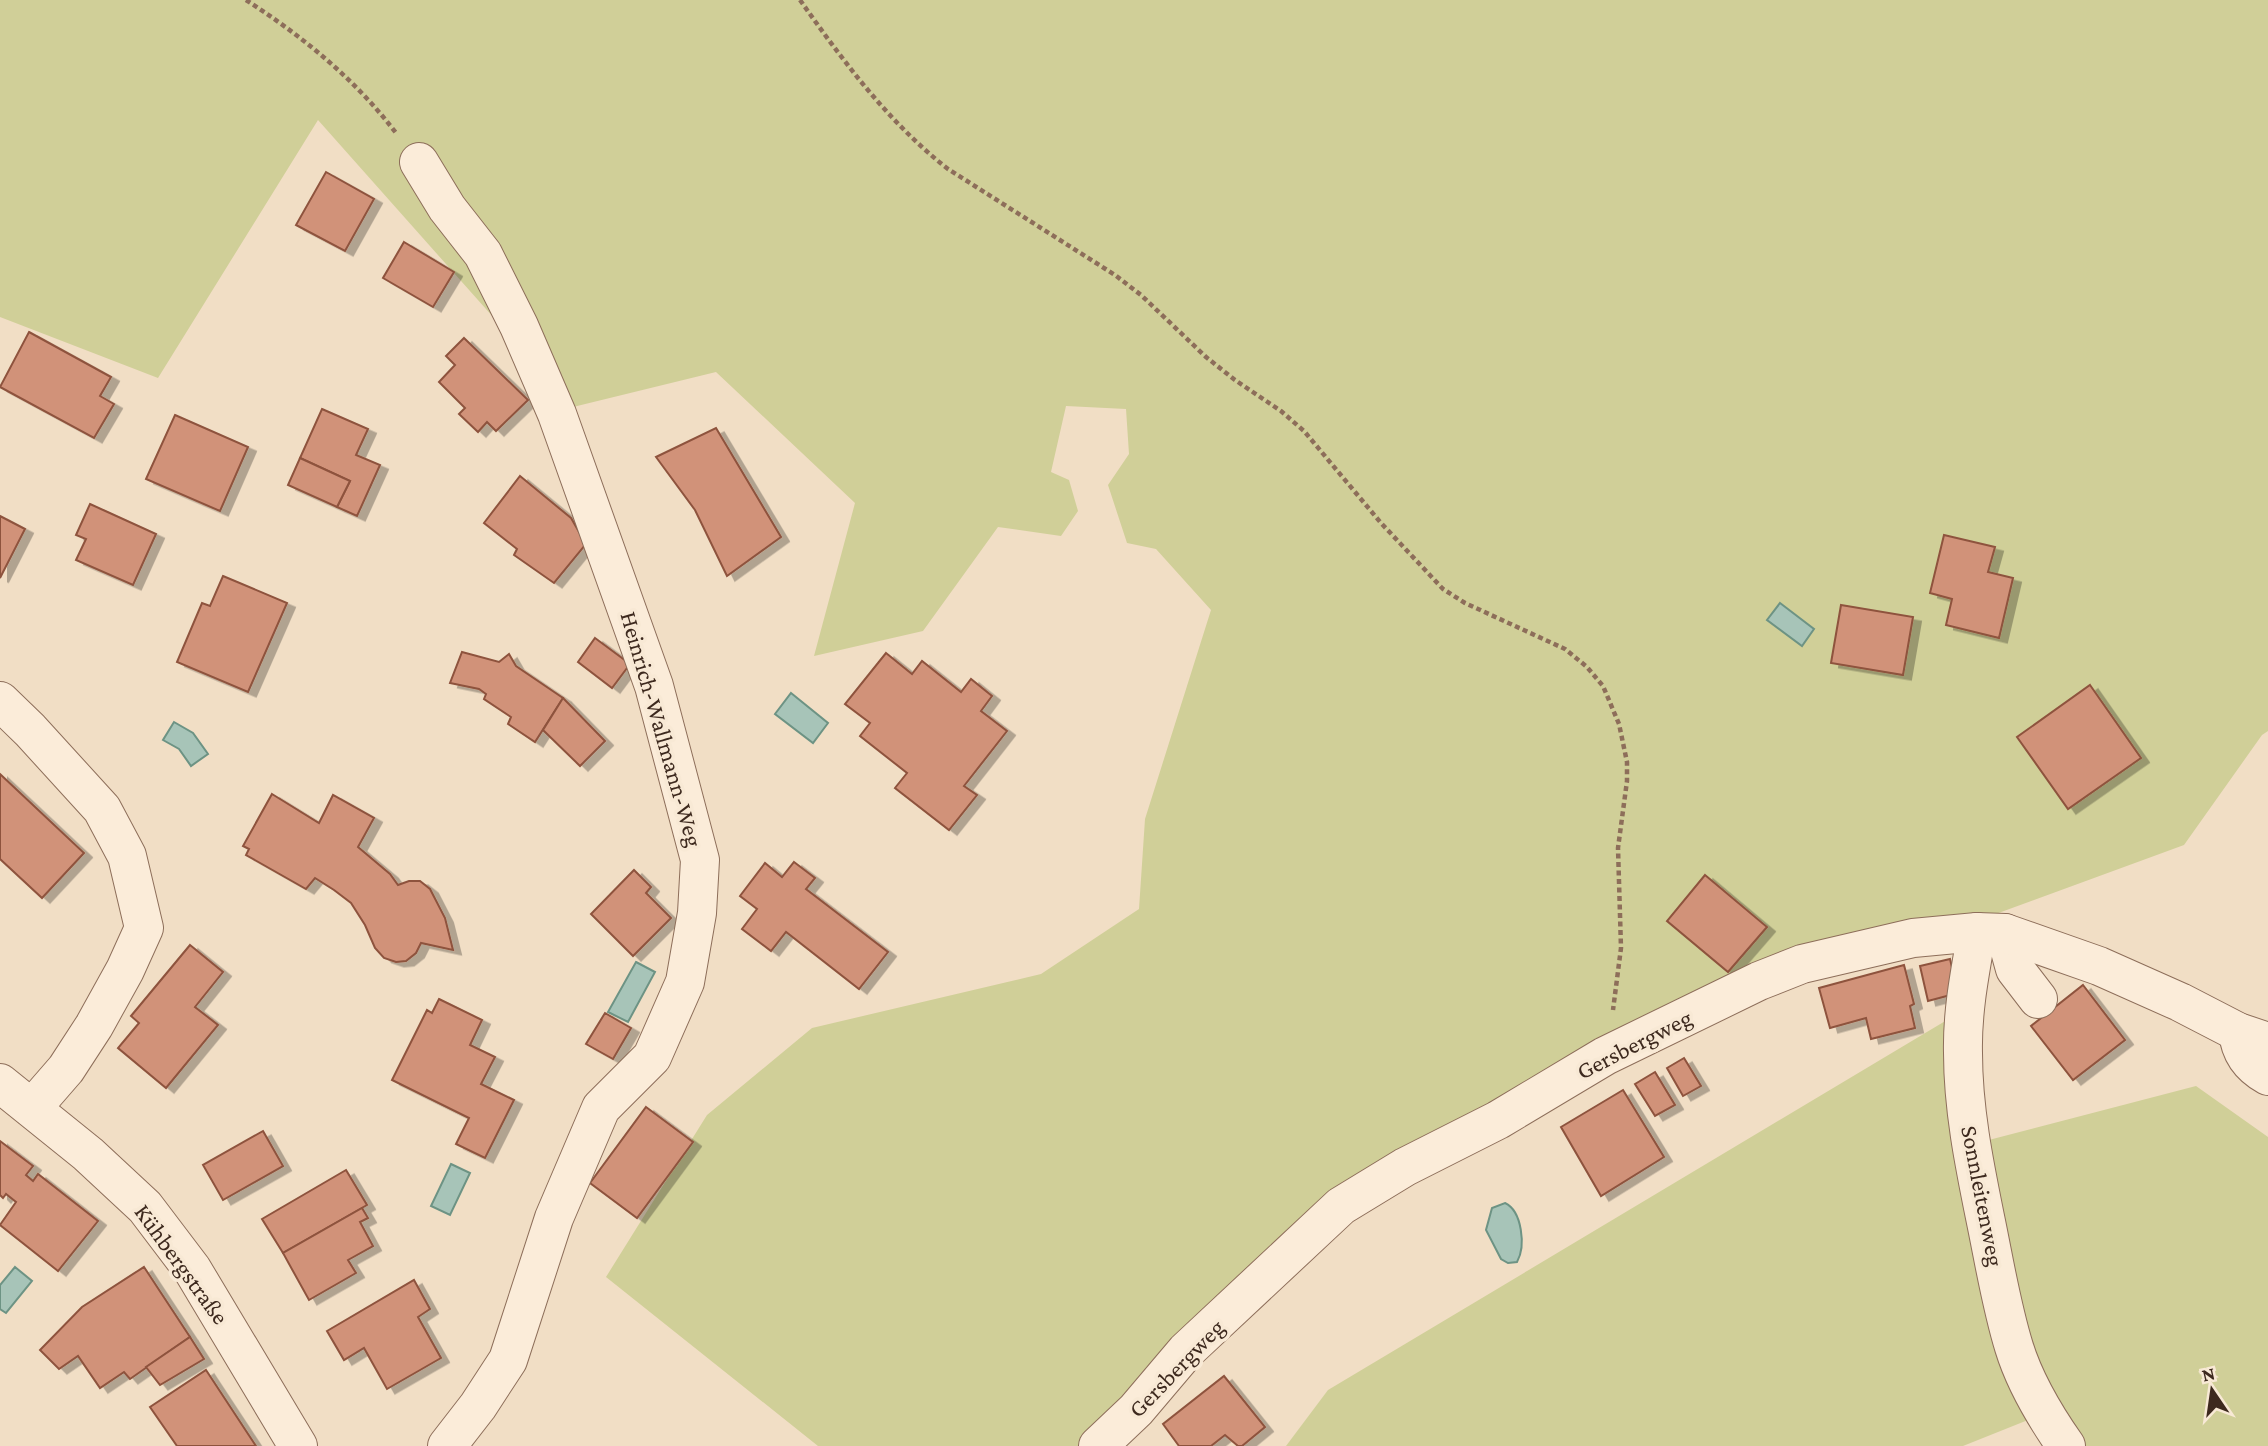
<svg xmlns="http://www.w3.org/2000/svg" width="2268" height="1446" font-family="'Crimson Pro',serif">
<defs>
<filter id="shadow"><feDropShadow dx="8" dy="4.5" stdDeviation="0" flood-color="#0004"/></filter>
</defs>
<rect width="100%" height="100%" fill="#f1dec5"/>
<g fill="#d0cf98">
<polygon points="0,0 2268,0 2268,731 2262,735 2184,845 1993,915 1876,935 1362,1171 1085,1446 818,1446 606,1277 707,1115 812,1028 1041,974 1139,909 1145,819 1211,610 1156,549 1127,543 1108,485 1129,454 1126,409 1066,406 1051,472 1069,480 1078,511 1061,536 998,527 923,631 814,656 855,503 716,372 573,407 318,120 158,378 0,317"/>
<polygon points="1952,1017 1985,1141 2196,1086 2268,1137 2268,1446 2084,1446 2033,1418 1963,1446 1286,1446 1328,1390"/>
</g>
<g fill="#a7c4b8" stroke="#6d9384" stroke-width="2">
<polygon points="1780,603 1814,629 1802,646 1767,620"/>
<polygon points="791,693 828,723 813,743 775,714"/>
<polygon points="174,722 193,733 208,754 191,766 179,749 163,740"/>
<polygon points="636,962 655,972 628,1022 608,1012"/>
<polygon points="451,1164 470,1173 450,1215 431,1206"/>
<path d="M1505,1203C1522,1211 1526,1246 1517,1262L1508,1263L1501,1259L1486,1230L1492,1208Z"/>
<polygon points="15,1267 32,1281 6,1313 0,1309 0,1285"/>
</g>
<g fill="#d19279" stroke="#8e533e" stroke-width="2" filter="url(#shadow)">
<polygon points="326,172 374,199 345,251 296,225"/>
<polygon points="404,242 454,272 433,307 383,278"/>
<polygon points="29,332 111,377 100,396 114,404 94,438 0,387"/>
<polygon points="464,338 528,400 496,431 487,422 478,432 459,414 465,408 439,382 455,365 446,356"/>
<polygon points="322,409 368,429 356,455 380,465 357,516 337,507 350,481 300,458"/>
<polygon points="175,415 248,447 220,511 146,479"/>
<polygon points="716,428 781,537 727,576 695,510 656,457"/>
<polygon points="300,458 350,481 337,507 288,485"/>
<polygon points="520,476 571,518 586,544 554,583 514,555 517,549 484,523"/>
<polygon points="90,504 156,534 133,585 76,560 86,539 76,535"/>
<polygon points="0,516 25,529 0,578"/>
<polygon points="1944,535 1995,547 1988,572 2013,578 1999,638 1946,625 1952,599 1930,593"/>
<polygon points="223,576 287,603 248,692 177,662 202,603 210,606"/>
<polygon points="1841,605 1913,617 1903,675 1831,663"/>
<polygon points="595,638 630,664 612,688 578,662"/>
<polygon points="462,652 499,662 509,654 516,666 563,698 535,742 508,724 511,717 484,699 486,694 479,689 450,683"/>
<polygon points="886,653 912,674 922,661 961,692 971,679 992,696 981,711 1007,731 964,786 977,795 949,830 895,788 907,773 860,736 870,723 845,704"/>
<polygon points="2090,685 2141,758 2068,809 2017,737"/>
<polygon points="563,698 605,741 580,766 543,730"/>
<polygon points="0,774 84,853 42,898 0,859"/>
<polygon points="272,794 319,823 333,795 374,818 358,847 390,874 398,885 409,881 420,881 430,889 445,918 453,950 421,943 416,953 406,961 396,962 384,958 375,948 365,925 351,903 334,890 315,878 306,889 246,855 249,849 243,846"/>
<polygon points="794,862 815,878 806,889 888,952 859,989 786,932 771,951 742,929 757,909 740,896 765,863 782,877"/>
<polygon points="634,870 651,887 646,893 671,918 633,956 591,914"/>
<polygon points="1705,875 1767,927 1728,972 1667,921"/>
<polygon points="190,945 223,972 195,1007 218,1025 166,1088 118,1048 139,1023 131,1016"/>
<polygon points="1950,959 1958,993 1928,1001 1920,966"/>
<polygon points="1904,965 1914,1004 1910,1006 1915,1028 1871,1039 1866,1018 1830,1028 1819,988"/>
<polygon points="2083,985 2125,1040 2073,1080 2031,1026"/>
<polygon points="439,999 482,1020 470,1045 495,1057 481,1084 514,1100 485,1158 456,1144 469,1118 392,1080 427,1010 432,1013"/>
<polygon points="605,1013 631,1028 613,1059 586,1044"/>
<polygon points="1684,1058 1701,1086 1683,1096 1667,1068"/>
<polygon points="1655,1072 1675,1105 1655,1116 1635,1084"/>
<polygon points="1623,1090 1664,1157 1601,1196 1561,1127"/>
<polygon points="646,1107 693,1142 637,1218 590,1183"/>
<polygon points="263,1131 283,1166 223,1200 203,1165"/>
<polygon points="0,1141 33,1166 26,1175 33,1181 38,1174 98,1221 58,1271 0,1225 16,1202 6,1194 3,1198 0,1195"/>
<polygon points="346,1170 367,1205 283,1253 262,1219"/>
<polygon points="362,1208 368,1218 360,1222 373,1246 348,1260 356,1273 309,1300 283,1253"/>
<polygon points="144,1267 190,1337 130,1379 124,1372 100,1388 78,1356 59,1369 40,1350 82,1307"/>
<polygon points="414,1280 430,1309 418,1317 441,1358 387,1389 364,1348 344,1360 327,1331"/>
<polygon points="190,1337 204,1359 160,1385 146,1367"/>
<polygon points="206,1370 256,1446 177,1446 150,1407"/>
<polygon points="1224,1376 1265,1427 1242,1446 1238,1446 1225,1435 1211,1446 1179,1446 1163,1424"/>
</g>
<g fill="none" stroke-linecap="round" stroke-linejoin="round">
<defs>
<g id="minor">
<polyline points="419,162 447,208 483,254 519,326 557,414 654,686 700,860 697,913 685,982 652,1057 601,1108 554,1218 508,1360 478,1406 447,1446"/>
<polyline points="0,701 30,730 102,809 127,856 144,928 125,970 94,1026 66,1069 33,1107"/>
<path d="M1977,932C1970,972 1962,1012 1963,1053C1963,1108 1974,1163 1985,1217C1994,1260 2001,1305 2014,1347C2025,1383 2045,1416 2066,1446"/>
<polyline points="2005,933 2015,969 2038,999"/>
<path d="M2238,1032C2240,1053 2250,1066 2268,1076"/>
<polyline points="0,1083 88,1154 145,1207 192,1269 298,1446"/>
<polyline points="1098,1446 1136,1410 1186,1351 1341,1206 1405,1167 1498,1120 1605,1056 1759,981 1802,964 1913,938 1977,932 2005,933 2099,966 2180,1002 2238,1032 2268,1042"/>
</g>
</defs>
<use href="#minor" stroke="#8d6e5a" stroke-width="40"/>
<g stroke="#8d6e5a" stroke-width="4.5" stroke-dasharray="5 3.5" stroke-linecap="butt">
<path d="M246,0C302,36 355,79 396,133"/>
<path d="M800,0C843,61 889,123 948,169L1115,275L1141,295L1206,357L1235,380L1281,411L1304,431L1381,523L1443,589L1465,603L1565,649L1587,667L1603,686L1619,724L1627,762V781L1618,848L1621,948L1613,1010"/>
</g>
<use href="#minor" stroke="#fbecd9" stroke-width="38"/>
</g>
<g text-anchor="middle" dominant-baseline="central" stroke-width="7" stroke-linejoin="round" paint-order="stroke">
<g font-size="24" fill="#3d291e" stroke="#f8e9d5">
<text transform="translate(662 729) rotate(74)">Heinrich-Wallmann-Weg</text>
<text transform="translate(1634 1044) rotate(-27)">Gersbergweg</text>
<text transform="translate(1983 1196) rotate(79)">Sonnleitenweg</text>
<text transform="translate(182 1264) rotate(54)">Kühbergstraße</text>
<text transform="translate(1176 1368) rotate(-46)">Gersbergweg</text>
</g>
</g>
<g transform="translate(2212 1390) rotate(347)" stroke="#f8e9d5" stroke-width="5" paint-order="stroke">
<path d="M0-5L12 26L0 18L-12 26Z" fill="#3d291e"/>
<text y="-10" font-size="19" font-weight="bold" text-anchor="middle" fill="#3d291e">N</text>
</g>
</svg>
